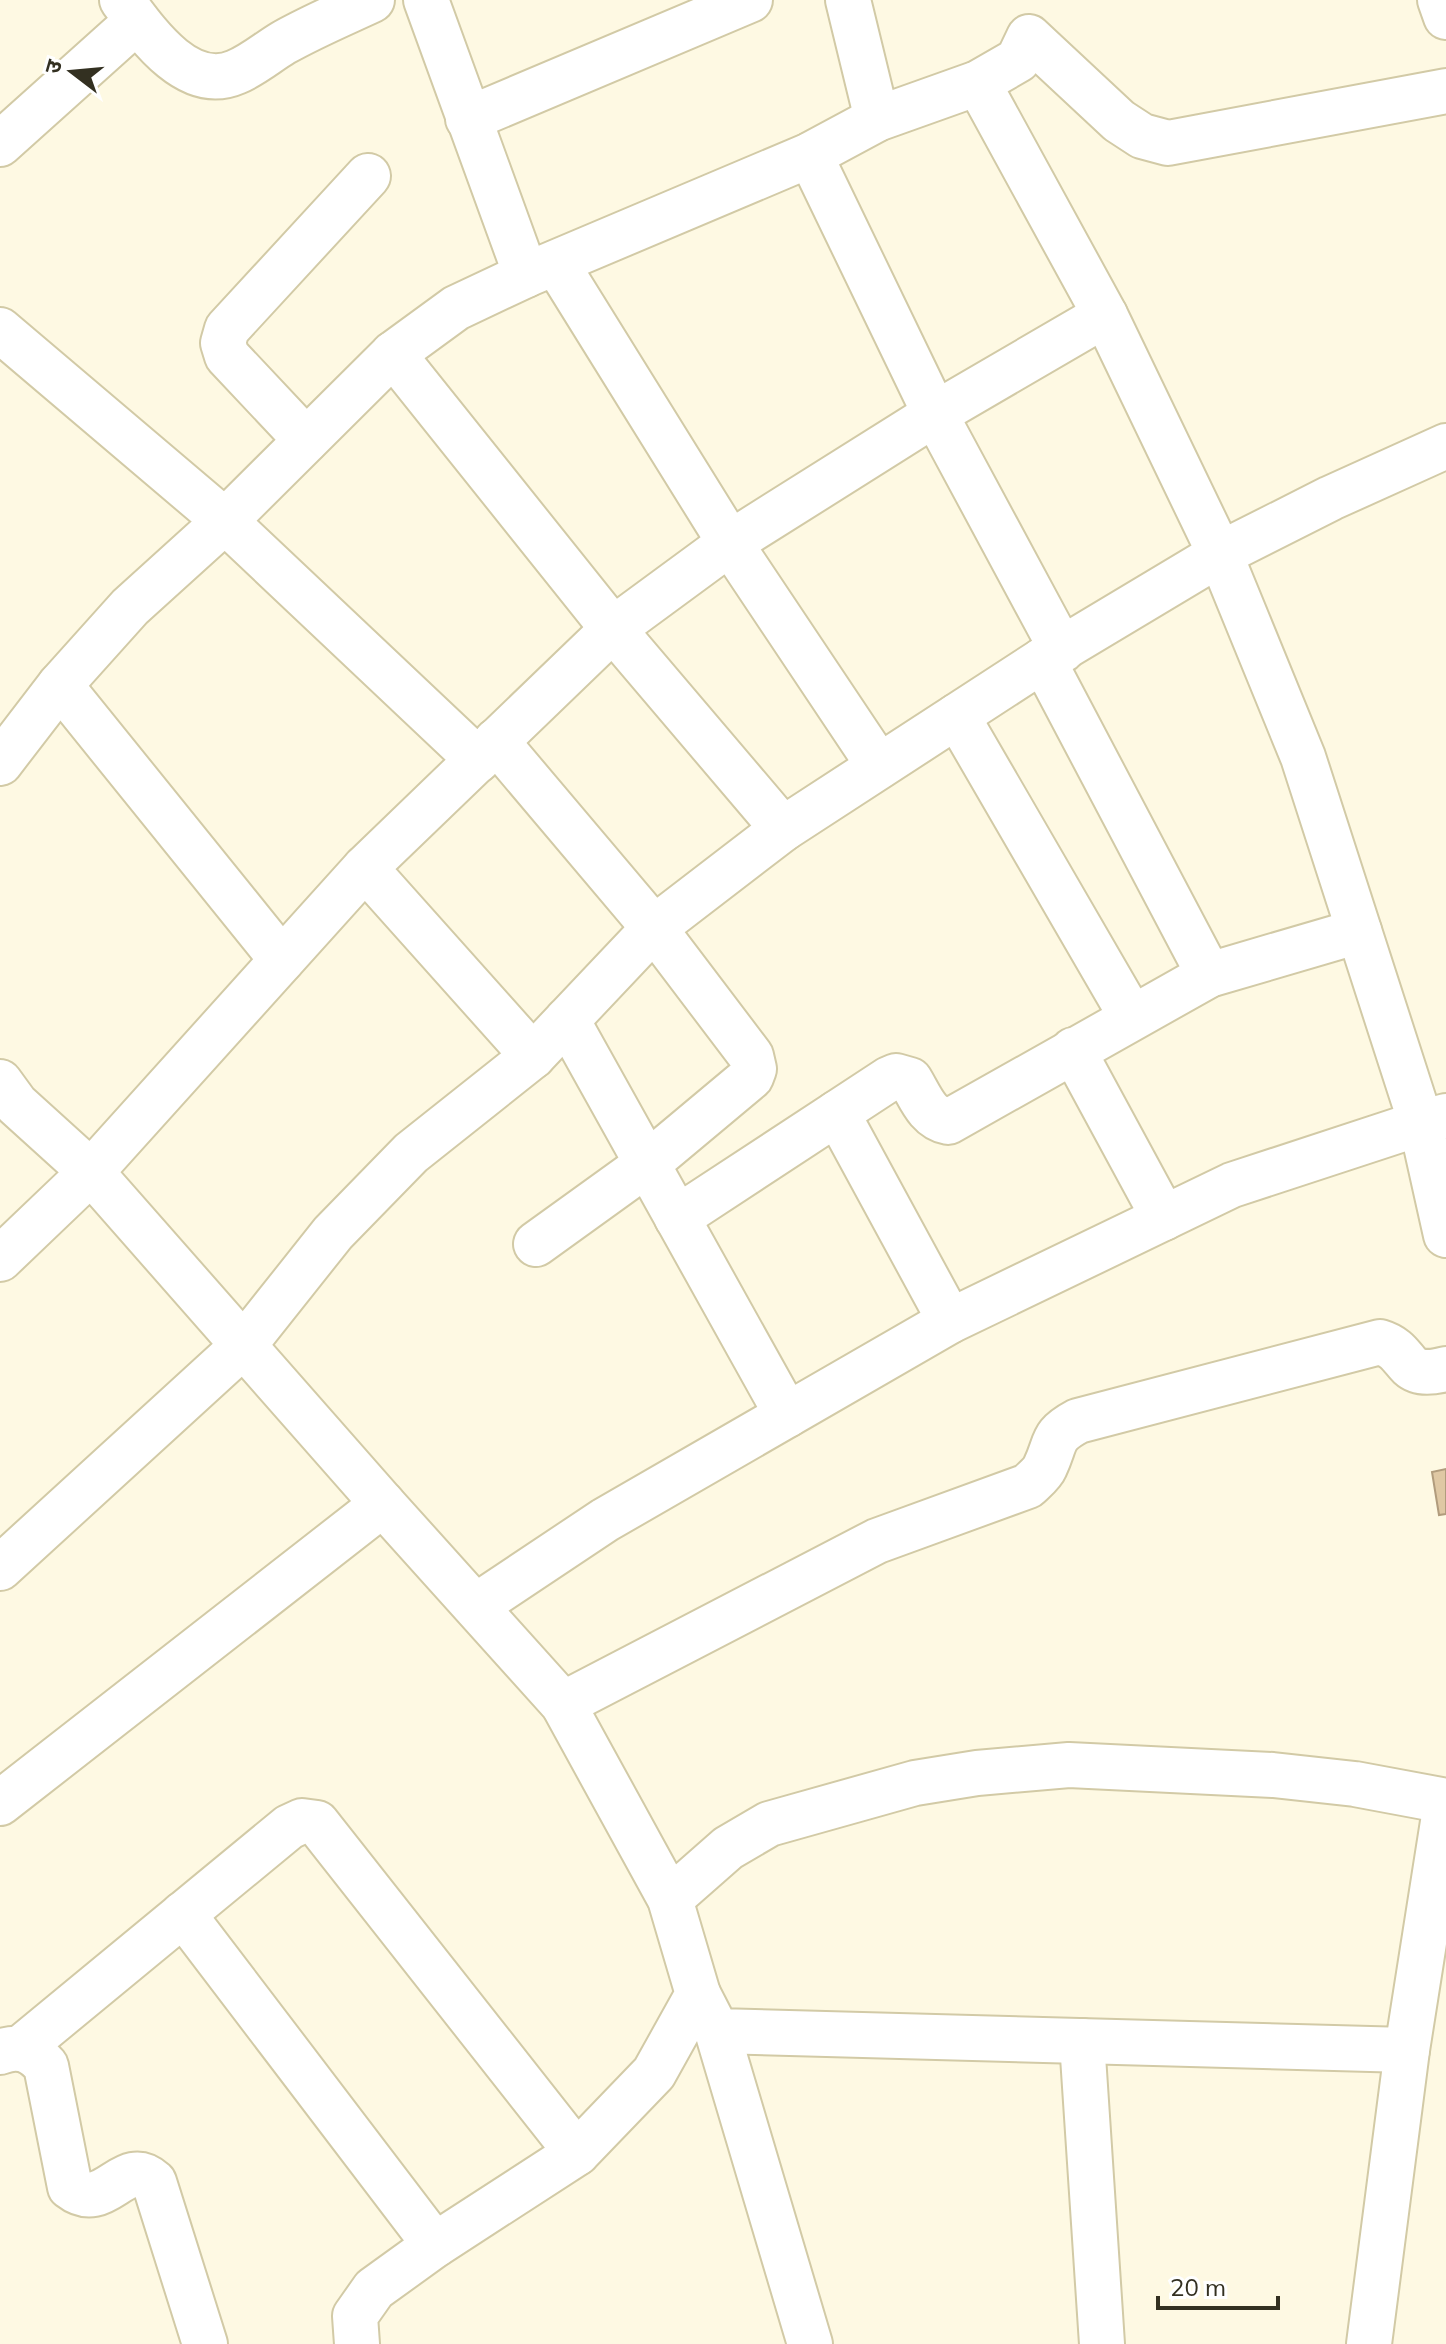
<svg xmlns="http://www.w3.org/2000/svg" width="1446" height="2344" font-family="Mulish,'Noto Sans Devanagari',sans-serif">
<rect width="100%" height="100%" fill="#fef9e3"/>
<polygon fill="#dfc8a4" stroke="#b19c7d" stroke-width="2" points="1446,1469 1446,1514 1439,1515 1432,1472"/>
<g fill="none" stroke-linecap="round" stroke-linejoin="round">
<defs>
<g id="minor">
<path d="M122,0C147,34 188,93 236,72C253,65 268,52 283,43C311,27 342,14 372,0"/>
<polyline points="426,0 526,275"/>
<polyline points="848,0 877,119"/>
<polyline points="1440,0 1446,17"/>
<polyline points="468,119 750,0"/>
<polyline points="0,144 137,21"/>
<polyline points="810,155 935,414 1062,650"/>
<polyline points="556,263 730,543 879,766"/>
<polyline points="0,330 225,521 478,760"/>
<polyline points="393,354 613,629 783,829"/>
<polyline points="306,440 227,356 223,343 227,329 368,176"/>
<polyline points="1043,660 1209,975"/>
<polyline points="60,685 282,960"/>
<polyline points="957,716 1131,1016"/>
<polyline points="496,741 654,928 751,1056 754,1069 751,1077 647,1164 536,1244"/>
<polyline points="0,763 60,685 130,607 225,521 393,354 456,308 526,275 810,155 877,119 978,83 1018,60 1029,37 1119,121 1142,136 1168,143 1446,91"/>
<polyline points="567,1020 787,1415"/>
<polyline points="1073,1050 1164,1218"/>
<polyline points="533,1056 365,868 613,629 730,543 935,414 1105,315"/>
<polyline points="0,1082 16,1104 91,1172 383,1504 563,1704 670,1899 698,1994 654,2073 577,2153 435,2245 374,2289 355,2316 357,2344"/>
<polyline points="837,1113 950,1321"/>
<polyline points="1446,1116 1421,1123 1446,1235"/>
<path d="M677,1218L889,1079L896,1076L910,1080C920,1096 927,1118 948,1122L1209,975L1359,931"/>
<polyline points="0,1259 91,1172 365,868"/>
<polyline points="0,1568 244,1345 333,1233 411,1153 533,1056 654,928 783,829 1043,660 1220,554 1331,498 1446,446"/>
<polyline points="476,1606 605,1520 950,1321 1232,1185 1421,1123 1303,757 1220,554 1105,315 978,83"/>
<path d="M563,1704L877,1541L1028,1486C1034,1480 1042,1474 1045,1467C1057,1442 1050,1436 1078,1421L1380,1342C1413,1352 1399,1381 1446,1369"/>
<polyline points="0,1803 383,1504"/>
<polyline points="670,1899 728,1848 769,1824 915,1783 977,1773 1069,1765 1273,1775 1355,1784 1446,1801"/>
<polyline points="183,1914 435,2245"/>
<polyline points="698,1994 717,2031 1407,2050"/>
<polyline points="717,2031 810,2344"/>
<polyline points="1082,2041 1102,2344"/>
<polyline points="21,2048 289,1827 302,1821 317,1823 577,2153"/>
<path d="M0,2052C20,2044 33,2051 46,2066L70,2187C106,2215 123,2154 154,2182L205,2344"/>
<polyline points="1369,2344 1407,2050 1446,1803"/>
</g>
</defs>
<use href="#minor" stroke="#d2caa6" stroke-width="48"/>
<use href="#minor" stroke="#fff" stroke-width="44"/>
</g>
<g transform="translate(72 72) rotate(286)" stroke="#ffffff" stroke-width="6" paint-order="stroke">
<path d="M0-6L14 30L0 20L-14 30Z" fill="#333021"/>
<text y="-12" font-size="22" font-weight="bold" text-anchor="middle" fill="#333021">उ</text>
</g>
<path d="M1158 2296v12h120v-12" fill="none" stroke="#333021" stroke-width="4"/>
<text x="1170" y="2296" font-size="24" fill="#333021" stroke="#ffffff" stroke-width="6" paint-order="stroke">20 m</text>
</svg>
